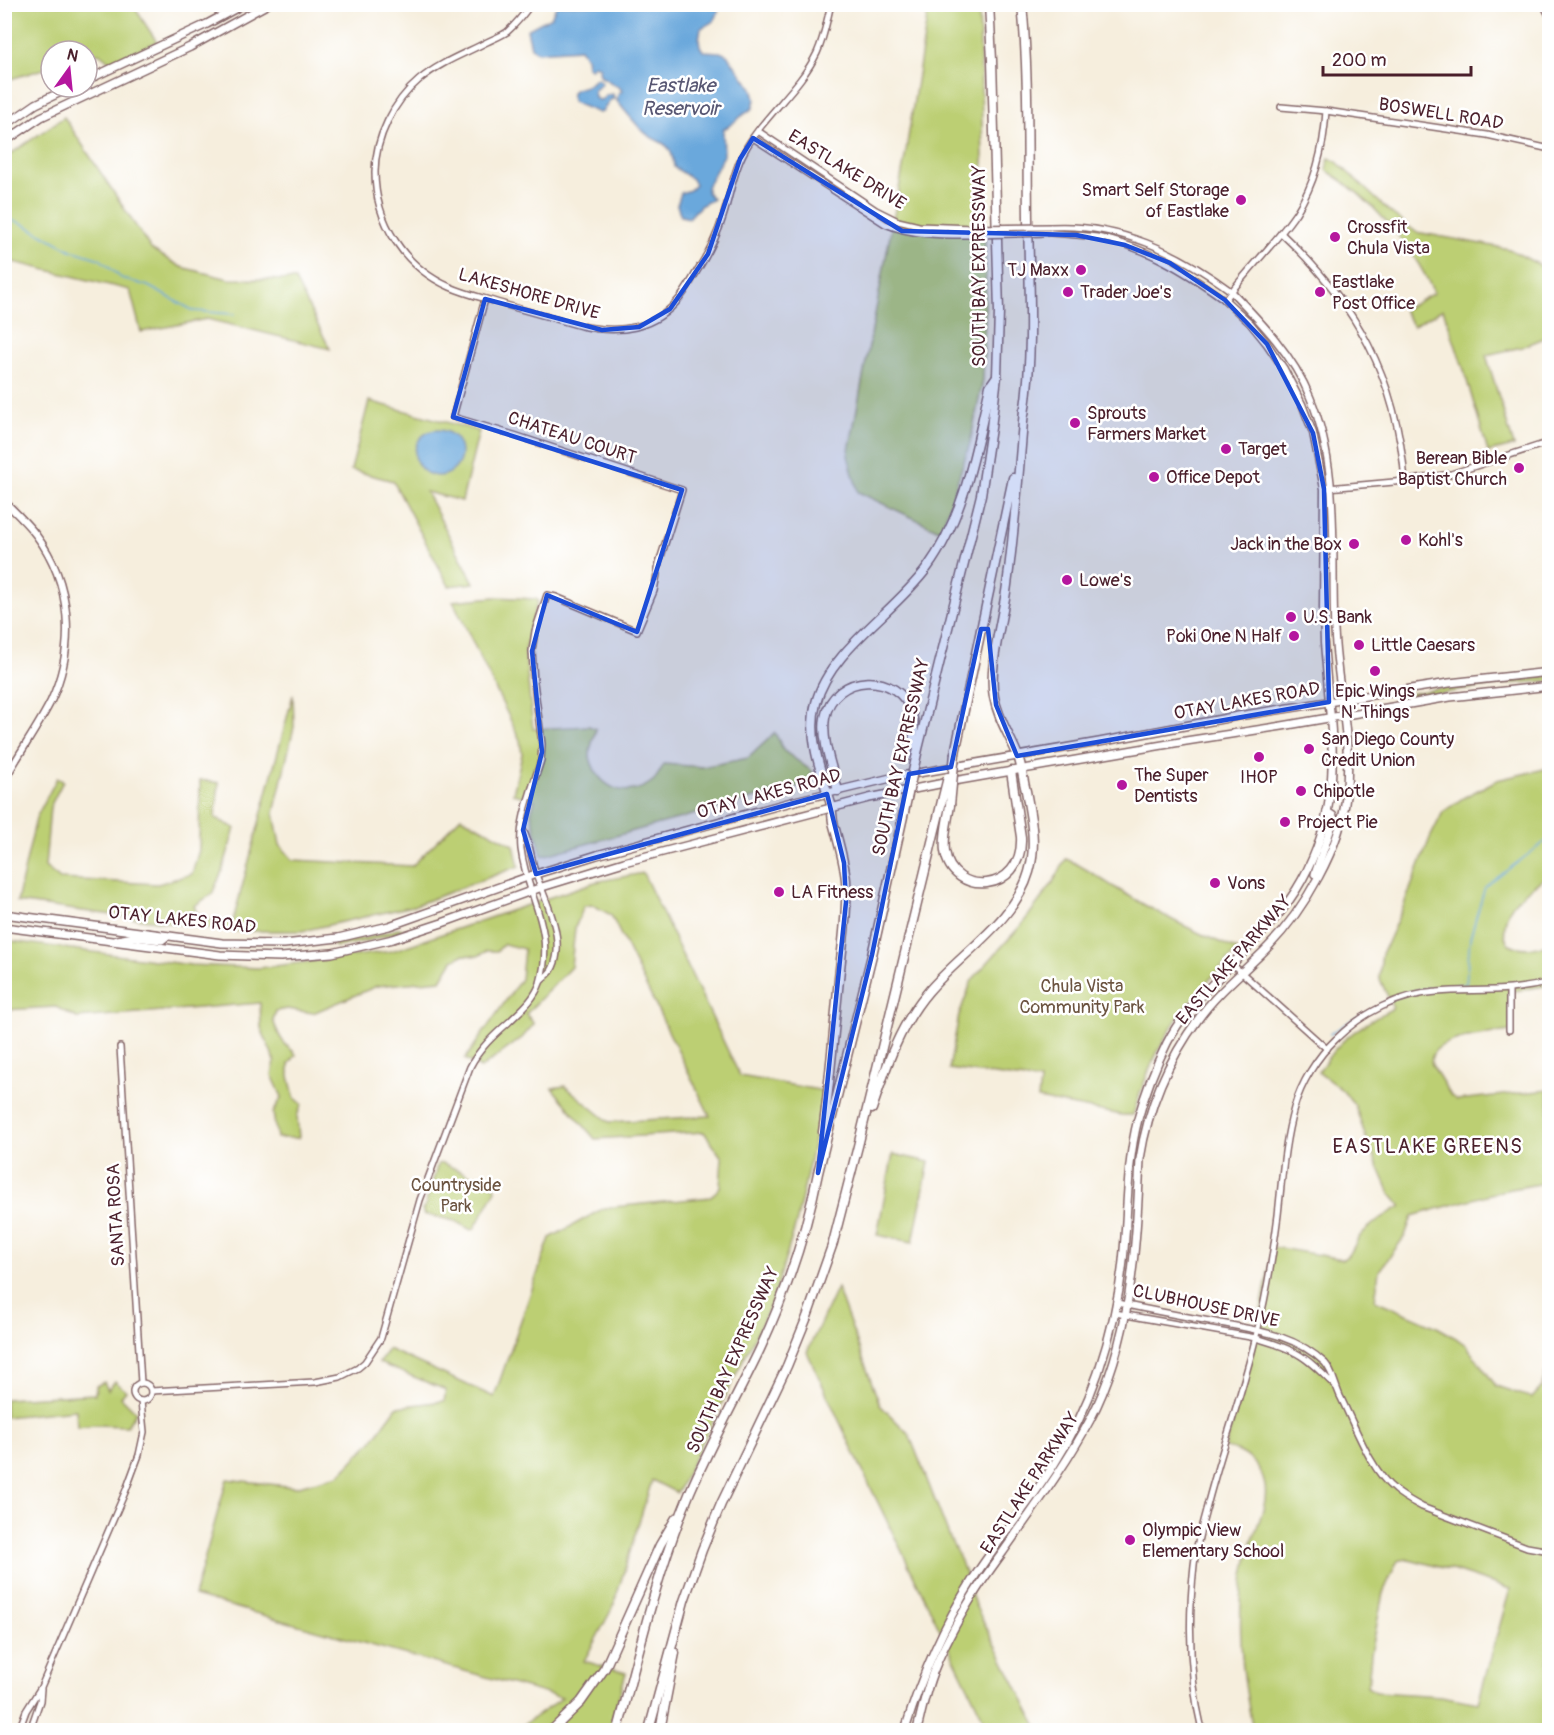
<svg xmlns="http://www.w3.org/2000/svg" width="1554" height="1735" font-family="Pangolin,sans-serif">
<rect width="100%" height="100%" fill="#fff"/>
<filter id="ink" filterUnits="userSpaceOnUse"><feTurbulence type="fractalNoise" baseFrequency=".0167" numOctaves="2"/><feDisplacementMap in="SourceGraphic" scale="12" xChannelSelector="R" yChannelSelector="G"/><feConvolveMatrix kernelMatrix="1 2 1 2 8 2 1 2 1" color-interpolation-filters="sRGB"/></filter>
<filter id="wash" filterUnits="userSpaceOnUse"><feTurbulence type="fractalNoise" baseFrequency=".008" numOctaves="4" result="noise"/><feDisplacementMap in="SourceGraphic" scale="24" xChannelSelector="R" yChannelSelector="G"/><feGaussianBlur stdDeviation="1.35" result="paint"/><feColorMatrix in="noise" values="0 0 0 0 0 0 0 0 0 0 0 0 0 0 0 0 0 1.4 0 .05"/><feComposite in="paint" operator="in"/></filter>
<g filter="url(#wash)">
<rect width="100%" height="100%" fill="#f6eedd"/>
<g fill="#bccf73" stroke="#83774f" stroke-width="1.5" fill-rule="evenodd">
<polygon points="5,4 133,5 157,42 110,62 99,53 87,56 87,51 51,51 51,67 7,80 5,83"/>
<polygon points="929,5 979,5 986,276 983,380 970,443 941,531 858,492 848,456 905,157"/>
<polygon points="64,117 151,249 181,267 229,279 295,280 330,349 207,319 141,332 130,290 5,260 5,158"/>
<path d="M1329,158L1337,162L1389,211L1416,232L1509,249L1549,270V336L1522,347L1486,355L1514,446L1488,452L1463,367L1443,309L1413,326L1403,310L1434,293C1413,246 1370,197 1326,170Z"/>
<polygon points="369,401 479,431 462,501 426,492 474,583 449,586 393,481 351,470"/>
<path d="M495,597L536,599L538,601L528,632L525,653L533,729L589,726L596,729C594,737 589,749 590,757C597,788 628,802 654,780C658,776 661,769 664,764L702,767L748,758L775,733L784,751L813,772L806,784L542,856L531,813L535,800L513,794L522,754L520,740L453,601Z"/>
<polygon points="1549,676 1549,681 1502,684 1393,701 1409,694 1455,686"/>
<polygon points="293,695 294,727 274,813 280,845 293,860 412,866 461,817 514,845 519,866 413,906 302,931 230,931 17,902 36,818 57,778 63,781 50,807 45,867 60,879 158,884 192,874 199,850 200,780 219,783 215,818 235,828 223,869 212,894 194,906 197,913 213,921 233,921"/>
<path d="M1549,768V875C1531,888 1508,900 1505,924C1504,932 1504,937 1508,943C1519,950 1537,948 1549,945V985L1508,992L1511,1031C1493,1034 1424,1036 1432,1065L1451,1096L1457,1100L1549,1090V1182L1501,1191L1412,1216L1405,1236L1379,1271L1375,1300L1437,1327L1453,1336L1467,1346L1496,1386L1532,1398L1541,1388L1549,1363V1730H1253C1243,1682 1236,1625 1244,1575C1246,1563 1249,1551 1253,1539C1258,1522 1268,1504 1265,1486C1262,1465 1246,1451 1225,1448L1253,1351L1273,1247L1343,1259C1353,1254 1354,1243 1361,1235C1371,1223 1387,1215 1401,1206L1390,1193L1367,1141L1355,1105L1342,1090L1318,1072C1325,1063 1330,1054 1338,1046C1353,1030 1374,1019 1393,1008L1379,977L1382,954L1404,905L1430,838L1443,812L1463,798L1497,780ZM1409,1559L1455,1571L1510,1589L1478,1703L1441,1696L1376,1692L1369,1688L1368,1685L1371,1654L1383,1593L1397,1562L1401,1560Z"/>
<path d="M1066,859C1083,866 1098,877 1114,887C1153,911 1196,933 1238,950C1213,976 1185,1003 1167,1035C1152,1060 1141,1088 1133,1115H1122L1038,1099L1040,1081L949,1069L959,1015L972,980L1023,923L1052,884Z"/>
<path d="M643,873L740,1076L825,1091L797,1220L773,1300L677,1493L652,1480L613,1607L584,1661L626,1673L609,1730H516L562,1698L194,1596L227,1479L295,1487L339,1475L372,1441L397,1407L444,1401L446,1390L379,1363L388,1349L494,1397L550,1238L604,1208L711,1197L720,1187L722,1158L704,1132L595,1139L552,1088L565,1086L609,1122L710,1116L611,915L593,905L584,906L575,928L571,967L526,1014L534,1024L522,1038L481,1068L465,1059L521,979L524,949L504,944L497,951H487L478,956L463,955L453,960L441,980L377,986L313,1013L287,1009L276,1011L273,1020C276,1029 279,1037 285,1044C289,1048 293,1050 296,1055L289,1064V1076L294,1097L302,1104L297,1116L299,1138H277L273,1113L282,1097L272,1075L275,1061L261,1028L260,1003L77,1018L56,1007L5,1010L4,940L191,965L259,968L392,951L595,882Z"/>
<polygon points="400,928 404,931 371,940 337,947 332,944 369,937"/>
<polygon points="893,1154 929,1162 913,1242 877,1235"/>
<polygon points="442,1163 495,1186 496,1190 474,1229 471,1230 455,1221 424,1214 422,1210 425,1206 438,1164"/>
<polygon points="837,1288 880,1405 909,1434 951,1541 961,1561 975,1605 1038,1728 1041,1730 989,1730 865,1476 807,1352"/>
<polygon points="115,1381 126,1391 121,1397 136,1412 127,1426 94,1425 77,1427 76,1410 5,1417 5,1399 95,1394 96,1386 104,1382 108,1390"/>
</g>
<g fill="#6aa8dc" stroke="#5a6484" stroke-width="1.5">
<path d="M557,5H719C718,20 714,22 701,28L699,39L700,46L703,51L720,52L727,55L752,88L755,99L753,108C742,115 734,123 723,130L724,155L707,187V192L713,199L700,206L689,218L681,216L677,205L681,193L690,190L695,185L692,179L674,167C671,136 658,147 642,130C633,121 625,111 617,101L618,94L622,91L619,87C611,85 609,79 601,77L599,71L600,67L593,65L591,69L587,67L586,57L580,49L537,52L531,47L527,30L551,17Z"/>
<path d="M597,78L602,83L594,91L595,98L599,100L603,99L606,95L613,94L614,99L610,100L602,112L599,113L572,102C570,91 573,89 583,87C588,86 593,81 597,78Z"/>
<circle cx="438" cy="453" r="23"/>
</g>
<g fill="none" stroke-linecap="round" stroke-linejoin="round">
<g stroke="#6aa8dc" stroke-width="1.5">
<polyline points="4,218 21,223 71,250 100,259 121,278 148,286 194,311 235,314"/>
<path d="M1380,1005C1407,989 1435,987 1466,984L1470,938L1485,887L1550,838"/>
<polyline points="1330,1034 1363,1014"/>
</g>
</g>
</g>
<g filter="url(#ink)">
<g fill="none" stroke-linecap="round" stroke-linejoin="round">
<defs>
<g id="tertiary">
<path d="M531,4C524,14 516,24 507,32C501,36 493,39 487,42C464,54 439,63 419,80C394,101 375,138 375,172C375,222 404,267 450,287C468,295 488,299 506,305C531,312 556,319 581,326C620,334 654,330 680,298C687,289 692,280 697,271C708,254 717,236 723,217C730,196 733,172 744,152C763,116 799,90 817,53C824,38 827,20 831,4"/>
<polyline points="1543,4 1550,17"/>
<polyline points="1281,107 1326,111 1487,135 1550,149"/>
<polyline points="758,131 876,210 898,221 919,226 973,228"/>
<path d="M753,138L885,224C914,236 943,235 974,235"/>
<path d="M1050,227C1119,223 1178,252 1231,291"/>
<path d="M1050,233C1066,234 1081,235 1097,237C1145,246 1186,272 1225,300C1247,270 1275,244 1296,213C1316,182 1324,146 1326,111"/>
<path d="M1281,233C1356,303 1397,377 1405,481"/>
<polyline points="1328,488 1405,481 1451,474 1550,442"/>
<path d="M523,830C531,844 531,860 536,875C546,901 568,944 551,971C549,974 544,978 541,981"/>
<polyline points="1232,964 1327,1049"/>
<polyline points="1509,1030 1509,990"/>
<polyline points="120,1047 141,1383"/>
<path d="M1117,1303C1149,1310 1182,1316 1215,1322C1255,1330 1295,1334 1325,1363C1333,1372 1335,1385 1340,1396C1354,1424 1371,1471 1395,1490C1403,1497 1413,1502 1422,1507L1527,1547L1550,1551"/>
<path d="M1115,1313L1256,1338C1269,1342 1284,1346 1296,1353C1311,1361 1324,1375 1336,1387"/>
<circle cx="142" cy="1392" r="9"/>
<path d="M151,1391L315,1382L340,1377L358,1368L365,1362L381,1338L420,1200L470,1067C479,1049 494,1035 509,1022C521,1010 534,1000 540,983C556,927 527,899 521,849C518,820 533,787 541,760L542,744L534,682L532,651L535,631L547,595L556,597L637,631L654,591L659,563L682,490L514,435L453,417L485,299"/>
<polyline points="19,1730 26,1711 41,1687 126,1490 139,1455 144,1432 141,1401"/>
<polyline points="30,1730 40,1701 41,1689"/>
<path d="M1202,1730C1189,1677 1188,1620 1194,1565C1196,1547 1201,1528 1206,1510C1221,1450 1243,1392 1257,1332C1267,1294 1273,1254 1278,1215C1282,1179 1284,1143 1294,1108C1301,1083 1317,1057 1336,1039C1362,1013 1399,994 1437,992C1477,989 1509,993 1550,982"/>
</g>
<g id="secondary">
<path d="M1231,291C1262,323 1293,355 1310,397C1339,466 1332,540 1334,614C1334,643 1338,672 1342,700"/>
<polyline points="1225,300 1250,323 1267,344 1284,369 1302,404 1313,433 1324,489 1323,608 1324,643 1329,702"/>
<path d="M4,501C15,512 27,523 36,535C72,583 76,647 51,701C37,729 19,753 4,781"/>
</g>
<g id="primary">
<polyline points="87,80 207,24 244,4"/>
<polyline points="4,126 36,104 71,87"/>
<polyline points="4,142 41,117 190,47 268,4"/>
<polyline points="1315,874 1333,822 1333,816 1327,812"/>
<polyline points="4,914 222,943 284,944 338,938 389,926 536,874 597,855 795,801 895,777 1099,742 1238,716 1449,683 1550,672"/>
<polyline points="4,927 220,955 281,957 332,953 393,939 442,923 542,887 624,862 869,798 954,781 1186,741 1282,726 1450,697 1550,686"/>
<polyline points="117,940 134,937 162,940 167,936"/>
<path d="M905,1730C921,1677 943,1626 973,1579C998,1540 1028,1505 1053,1466C1071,1438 1087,1405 1098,1373C1110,1337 1119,1299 1123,1261C1128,1214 1126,1165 1138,1119C1145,1093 1155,1067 1167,1043C1184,1009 1214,983 1240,956C1263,933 1286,909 1302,880C1334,822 1336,766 1329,702"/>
<path d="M917,1730C922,1710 926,1689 934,1670C944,1645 958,1620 972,1597C981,1582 992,1567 1003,1552C1033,1509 1065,1467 1090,1420C1132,1340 1136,1247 1140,1159C1148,1107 1167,1061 1199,1018C1218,991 1245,971 1268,947C1304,910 1341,847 1346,796C1350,764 1346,731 1342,700"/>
</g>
<g id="motorway">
<path d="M1022,4C1029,75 1027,147 1028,219C1029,284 1034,349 1024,415"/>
<polyline points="918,749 981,495 991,428 997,376 999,312 992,60 989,4"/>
<polyline points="955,753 1013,478"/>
<path d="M838,791C833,770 821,740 825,718C833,672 900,670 912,714C916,728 913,742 911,756"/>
<path d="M950,805C948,819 943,837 945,851C952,898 1024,894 1021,837L1011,771"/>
<path d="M872,1109C886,1067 899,1026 928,992C960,954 1015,921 1029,872C1037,845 1031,818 1026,791C1023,780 1022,767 1018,756C1010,736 998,719 994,697C988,666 1003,618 1007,585C1015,527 1019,468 1024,410"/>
<path d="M823,1132C830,1081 834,1030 839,979C842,946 848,912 846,880C844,860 838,841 833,822C832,816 832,810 831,804C821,772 807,737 816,703C829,651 895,612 927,568C965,516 976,448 990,386L997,376"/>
<polyline points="552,1730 581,1702 605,1668 660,1545 676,1518"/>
<path d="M618,1730C639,1650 658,1569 690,1492C711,1443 737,1397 760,1349C786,1293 806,1234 818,1173L872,955L904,812"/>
<polyline points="649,1730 684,1601 702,1550 721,1504 787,1366 807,1317 833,1243 858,1146 942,801"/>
<polyline points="660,1730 675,1653"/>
</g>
</defs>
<use href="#tertiary" stroke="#866769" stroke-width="8"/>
<use href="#secondary" stroke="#866769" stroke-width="9"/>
<use href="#primary" stroke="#866769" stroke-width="10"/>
<use href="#motorway" stroke="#866769" stroke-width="11"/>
<use href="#tertiary" stroke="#fff" stroke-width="5"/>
<use href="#secondary" stroke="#fff" stroke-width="6"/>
<use href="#primary" stroke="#fff" stroke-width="7"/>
<use href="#motorway" stroke="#fff" stroke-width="8"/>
<defs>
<g id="tertiary-bridge">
<polyline points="973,228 1050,227"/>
<polyline points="974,235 1050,233"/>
</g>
<g id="motorway-bridge">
<polyline points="942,801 948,777"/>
<polyline points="950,805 955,753"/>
<polyline points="904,812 918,749"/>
</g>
</defs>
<use href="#tertiary-bridge" stroke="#866769" stroke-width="8" stroke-linecap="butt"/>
<use href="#motorway-bridge" stroke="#866769" stroke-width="11" stroke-linecap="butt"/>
<use href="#tertiary-bridge" stroke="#fff" stroke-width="5"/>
<use href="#motorway-bridge" stroke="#fff" stroke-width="8"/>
</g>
</g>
<path fill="#1d4ed8" fill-opacity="0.2" stroke="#1d4ed8" stroke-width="4.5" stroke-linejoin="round" d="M753,138L902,231L1076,235L1125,245L1170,263L1225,300L1267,344L1313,433L1324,489L1329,702L1017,756L996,705L988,629H981L951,767L909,774L872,955L818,1173L846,902L844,863L827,794L536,874L523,830L542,752L532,651L547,595L637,632L682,490L453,417L485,299L602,330L639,327L670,309L708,254L740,159Z"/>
<g fill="#b5179e" stroke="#fff" stroke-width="2">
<circle cx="1241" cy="200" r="6"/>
<circle cx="1335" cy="237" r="6"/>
<circle cx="1081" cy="270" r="6"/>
<circle cx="1068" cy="292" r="6"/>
<circle cx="1320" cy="292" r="6"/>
<circle cx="1075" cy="423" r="6"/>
<circle cx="1226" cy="449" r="6"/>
<circle cx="1519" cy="468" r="6"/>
<circle cx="1154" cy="477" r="6"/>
<circle cx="1406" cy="540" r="6"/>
<circle cx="1354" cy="544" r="6"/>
<circle cx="1067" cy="580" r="6"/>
<circle cx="1291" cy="617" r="6"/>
<circle cx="1294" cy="636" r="6"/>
<circle cx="1359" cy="645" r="6"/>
<circle cx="1375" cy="671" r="6"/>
<circle cx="1309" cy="749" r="6"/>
<circle cx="1259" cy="757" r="6"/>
<circle cx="1122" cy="785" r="6"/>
<circle cx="1301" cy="791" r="6"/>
<circle cx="1285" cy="822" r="6"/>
<circle cx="1215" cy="883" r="6"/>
<circle cx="779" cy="892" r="6"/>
<circle cx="1130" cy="1540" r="6"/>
</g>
<g text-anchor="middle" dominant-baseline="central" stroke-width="5" stroke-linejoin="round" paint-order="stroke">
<g font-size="18" fill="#4a1f2b" stroke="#fff">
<text transform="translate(1441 114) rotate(9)">BOSWELL ROAD</text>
<text transform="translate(847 170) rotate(32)">EASTLAKE DRIVE</text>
<text transform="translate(979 266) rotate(-90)">SOUTH BAY EXPRESSWAY</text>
<text transform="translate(529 294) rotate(16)">LAKESHORE DRIVE</text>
<text transform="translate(572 438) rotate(18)">CHATEAU COURT</text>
<text transform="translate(1247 701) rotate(-10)">OTAY LAKES ROAD</text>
<text transform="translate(901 757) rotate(-77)">SOUTH BAY EXPRESSWAY</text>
<text transform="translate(769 794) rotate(-15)">OTAY LAKES ROAD</text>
<text transform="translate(182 920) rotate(6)">OTAY LAKES ROAD</text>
<text transform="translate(1234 960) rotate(-49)">EASTLAKE PARKWAY</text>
<text transform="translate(116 1215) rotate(-93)">SANTA ROSA</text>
<text transform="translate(1206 1306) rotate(12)">CLUBHOUSE DRIVE</text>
<text transform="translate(733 1360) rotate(-66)">SOUTH BAY EXPRESSWAY</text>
<text transform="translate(1030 1483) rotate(-57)">EASTLAKE PARKWAY</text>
</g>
<g font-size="18" fill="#4a1f2b" stroke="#fff" text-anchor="start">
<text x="1229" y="190" text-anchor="end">Smart Self Storage<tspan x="1229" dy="21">of Eastlake</tspan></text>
<text x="1347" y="227">Crossfit<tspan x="1347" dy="21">Chula Vista</tspan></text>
<text x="1069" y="270" text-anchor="end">TJ Maxx</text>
<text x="1332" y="282">Eastlake<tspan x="1332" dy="21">Post Office</tspan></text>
<text x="1080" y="292">Trader Joe's</text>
<text x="1087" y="413">Sprouts<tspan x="1087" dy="21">Farmers Market</tspan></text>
<text x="1238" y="449">Target</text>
<text x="1507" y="458" text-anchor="end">Berean Bible<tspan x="1507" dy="21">Baptist Church</tspan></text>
<text x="1166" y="477">Office Depot</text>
<text x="1418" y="540">Kohl's</text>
<text x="1342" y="544" text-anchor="end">Jack in the Box</text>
<text x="1079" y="580">Lowe's</text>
<text x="1303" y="617">U.S. Bank</text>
<text x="1282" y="636" text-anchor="end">Poki One N Half</text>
<text x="1371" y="645">Little Caesars</text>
<text x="1375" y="691" text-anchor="middle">Epic Wings<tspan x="1375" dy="21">N' Things</tspan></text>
<text x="1321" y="739">San Diego County<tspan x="1321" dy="21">Credit Union</tspan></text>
<text x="1134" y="775">The Super<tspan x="1134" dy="21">Dentists</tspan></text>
<text x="1259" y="777" text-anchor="middle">IHOP</text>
<text x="1313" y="791">Chipotle</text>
<text x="1297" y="822">Project Pie</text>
<text x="1227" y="883">Vons</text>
<text x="791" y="892">LA Fitness</text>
<text x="1142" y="1530">Olympic View<tspan x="1142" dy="21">Elementary School</tspan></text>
</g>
<g font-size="18" fill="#6c5441" stroke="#fff">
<text x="1082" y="986">Chula Vista<tspan x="1082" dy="21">Community Park</tspan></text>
<text x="456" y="1185">Countryside<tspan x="456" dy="21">Park</tspan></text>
</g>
<g font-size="20" font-style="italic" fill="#575672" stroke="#fff">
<text x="681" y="85">Eastlake<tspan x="681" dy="23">Reservoir</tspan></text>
</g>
<g font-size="20" letter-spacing="1.5" fill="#4a1f2b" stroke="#fff">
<text x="1428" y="1146">EASTLAKE GREENS</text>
</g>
</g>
<rect width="1554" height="1735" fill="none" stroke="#fff" stroke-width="24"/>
<g transform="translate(69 69) rotate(15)"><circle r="28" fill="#ffffff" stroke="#b7a5aa" stroke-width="1.5"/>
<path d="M0-4.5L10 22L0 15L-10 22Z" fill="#b5179e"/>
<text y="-9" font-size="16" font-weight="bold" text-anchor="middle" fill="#4a1f2b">N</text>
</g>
<path d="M1323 66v9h148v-9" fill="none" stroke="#4a1f2b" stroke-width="3"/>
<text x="1332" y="66" font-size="18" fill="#4a1f2b" stroke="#ffffff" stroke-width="4.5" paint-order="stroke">200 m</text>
</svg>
